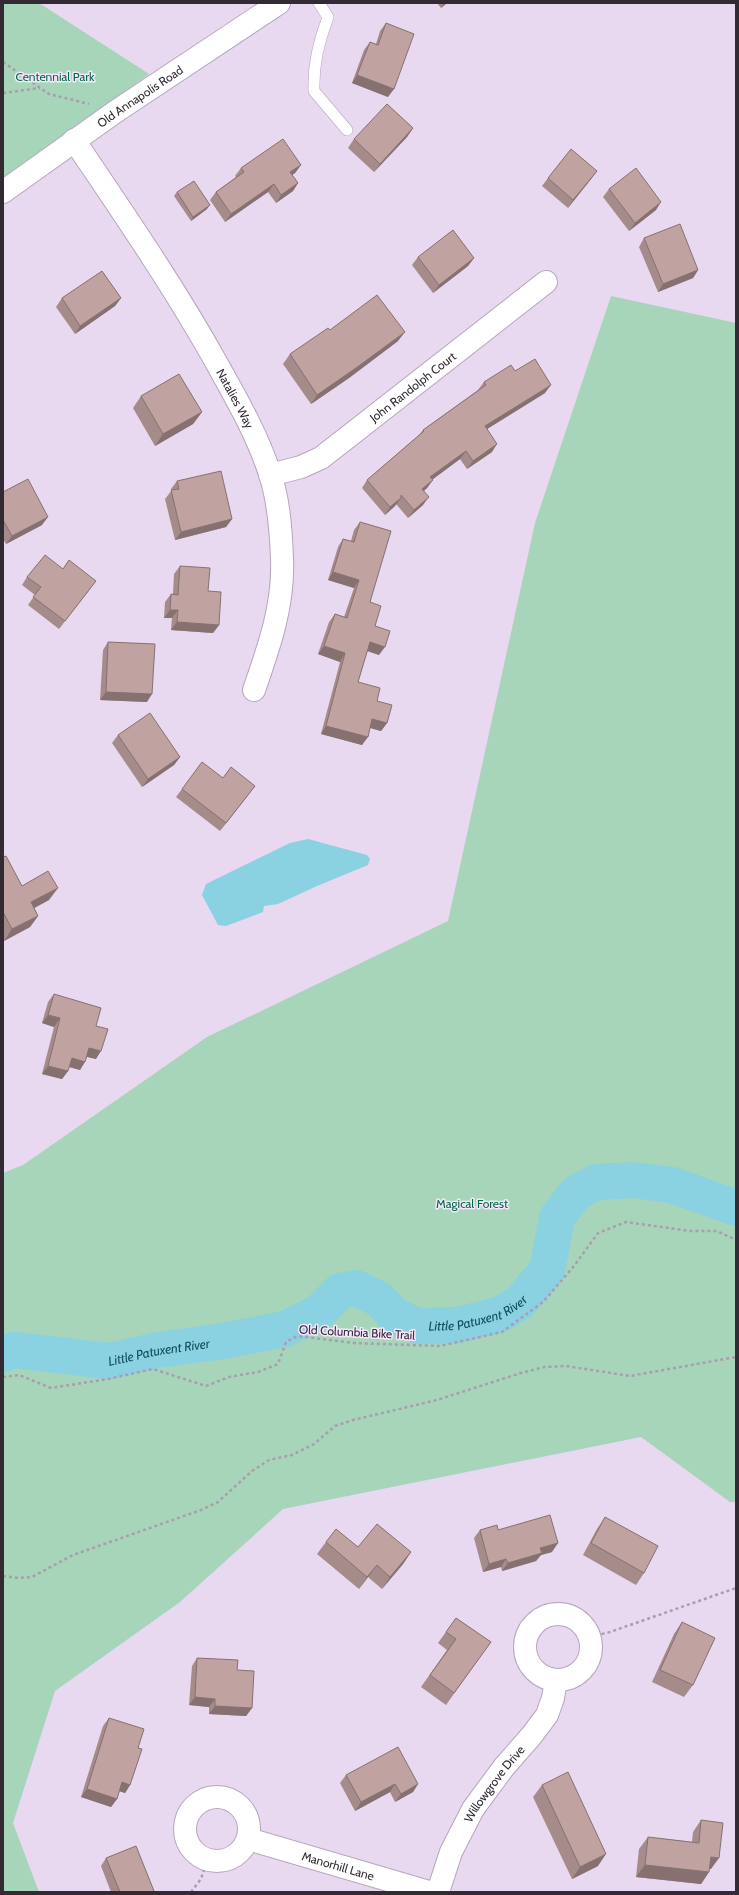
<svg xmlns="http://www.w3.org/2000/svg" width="739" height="1895" font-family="Cabin,sans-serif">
<rect width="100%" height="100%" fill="#e8d8f0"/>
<g fill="#a6d5ba">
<polygon points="3,3 39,3 149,74 3,180"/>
<polygon points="611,296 736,323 736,1502 730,1502 641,1437 283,1509 180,1602 55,1691 13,1823 39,1892 3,1892 3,1173 23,1165 207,1037 448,921 535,523"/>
</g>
<polygon fill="#8ad1e2" points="308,839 367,855 370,859 368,865 317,886 278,904 264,906 263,912 226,926 218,925 202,895 206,884 290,843"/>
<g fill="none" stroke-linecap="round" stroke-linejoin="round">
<path stroke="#8ad1e2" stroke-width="36" id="s1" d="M3,1354L14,1350L109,1361L158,1350L223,1341L285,1329L319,1312L340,1291L356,1288L379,1299L393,1314L417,1326L458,1325L501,1314L520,1302L547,1270L557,1218L576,1193L596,1182L633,1180L672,1185L736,1208"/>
<defs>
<path id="service" d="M319,3L328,17C319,42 313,64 314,91L347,130"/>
<g id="minor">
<path id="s2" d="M74,140C123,213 173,285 216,362C236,398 257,434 270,474C279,501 281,531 282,559C284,605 269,647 254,690"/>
<path id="s3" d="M270,475L301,467L321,458L546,282"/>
<circle cx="558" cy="1647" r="33"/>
<circle cx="217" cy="1829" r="32"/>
<path id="s4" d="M248,1839L429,1892"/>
<path id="s5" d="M438,1892L451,1852L473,1809L504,1767L532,1735L547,1715L553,1698L556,1680"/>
</g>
<g id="tertiary">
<path id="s6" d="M3,192L115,112L279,3"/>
</g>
</defs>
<use href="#service" stroke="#b5a6bc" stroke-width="12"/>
<use href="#minor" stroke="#b5a6bc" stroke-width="24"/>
<use href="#tertiary" stroke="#b5a6bc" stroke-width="24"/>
<g stroke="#aa9db0" stroke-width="2.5" stroke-dasharray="3 3" stroke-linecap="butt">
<polyline points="3,62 49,94 89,104"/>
<polyline points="3,93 40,88"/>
<polyline points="3,1377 19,1375 51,1388 108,1379 153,1369 206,1386 229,1377 258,1372 278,1364 286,1342 297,1336 354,1343 440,1346 502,1332 543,1302 574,1266 598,1233 626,1222 690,1231 717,1231 736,1240"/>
<polyline points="3,1576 18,1578 32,1577 73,1555 201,1510 218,1502 252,1471 269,1460 292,1455 314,1444 335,1426 353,1420 437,1400 521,1373 545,1367 566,1366 630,1376 736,1357"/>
<polyline points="590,1637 610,1632 736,1588"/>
<polyline points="191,1892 201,1879 207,1860"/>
</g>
<use href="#service" stroke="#fff" stroke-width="11"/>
<use href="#minor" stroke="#fff" stroke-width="22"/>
<use href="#tertiary" stroke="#fff" stroke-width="22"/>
</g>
<g fill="#a58b8a">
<polygon points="437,3 447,3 441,8"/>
<polygon points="386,23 388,97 352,83 364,50 370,42 376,44 380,31"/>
<polygon points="413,128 407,137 374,172 348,148 354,139"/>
<polygon points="301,165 295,173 292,175 298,183 293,191 276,203 268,192 225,222 210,200 216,192 236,177 235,176 241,168"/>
<polygon points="597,171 591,179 568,208 542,186 548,178"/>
<polygon points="609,189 656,210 629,231 603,197"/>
<polygon points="177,192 207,209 191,221 174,196"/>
<polygon points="644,238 698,270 693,278 658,292 639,247"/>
<polygon points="418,257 474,258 468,266 433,293 412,265"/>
<polygon points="62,298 121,298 115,306 75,334 56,307"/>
<polygon points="330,330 398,341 349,378 311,404 283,364 290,354"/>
<polygon points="515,371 545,393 487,429 492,452 467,469 460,459 433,479 427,488 424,491 423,505 408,518 396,504 395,506 385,515 362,488 367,480 419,435 423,430 478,390 484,382"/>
<polygon points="141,396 202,412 193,424 155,446 133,408"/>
<polygon points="177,481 232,519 226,527 175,540 165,499 172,490 171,489"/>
<polygon points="3,492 42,525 6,544 3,539"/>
<polygon points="360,522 370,602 375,626 379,655 367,651 358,682 377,701 387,723 381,731 370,728 362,745 321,734 340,662 318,654 329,622 335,614 344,617 354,588 328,580 338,547 343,539 351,541 354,530"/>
<polygon points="180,566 208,591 219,625 213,633 171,630 172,618 164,618 165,602 171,594 173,594 174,574"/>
<polygon points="63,569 90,589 59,629 28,605 35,595 22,585 27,577"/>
<polygon points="108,642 147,702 100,700 103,650"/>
<polygon points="118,735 180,757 174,765 142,787 112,743"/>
<polygon points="223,778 255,786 220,831 176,797 182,789"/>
<polygon points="3,857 22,886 49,900 34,908 38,916 30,927 4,941 3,940"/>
<polygon points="54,994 96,1026 96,1059 87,1057 80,1070 69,1067 68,1071 62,1079 42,1074 54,1027 42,1023 48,1002"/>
<polygon points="605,1517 644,1573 636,1585 583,1555 597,1529"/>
<polygon points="480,1530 498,1530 552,1552 541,1555 536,1561 502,1571 501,1567 483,1572 474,1538"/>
<polygon points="326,1542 358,1547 411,1552 403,1564 382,1589 368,1577 359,1589 317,1554"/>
<polygon points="456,1618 491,1642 446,1705 421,1687 447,1650 438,1643"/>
<polygon points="682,1622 693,1685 684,1697 652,1682 674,1634"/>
<polygon points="197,1658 237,1670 252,1708 246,1716 209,1714 209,1707 189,1705 192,1666"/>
<polygon points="109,1718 138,1748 130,1785 125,1793 119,1791 117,1799 111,1807 81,1797 103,1726"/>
<polygon points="346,1775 418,1784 413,1792 395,1802 390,1792 355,1811 340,1783"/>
<polygon points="542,1785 598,1866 572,1879 533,1797"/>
<polygon points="701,1820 711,1869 709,1869 709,1872 701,1884 636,1877 639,1849 648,1837 692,1842 693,1832"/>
<polygon points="106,1858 154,1892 111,1892 101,1866"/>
</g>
<g fill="#867170">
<polygon points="444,3 447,3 441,8"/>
<polygon points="357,75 394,89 388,97 352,83"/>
<polygon points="413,128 407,137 374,172 380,164"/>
<polygon points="301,165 295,173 285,180 290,172"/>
<polygon points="597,171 591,179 568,208 573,200"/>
<polygon points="298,183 293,191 276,203 281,195"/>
<polygon points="274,184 268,192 225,222 231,214"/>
<polygon points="661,202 656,210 629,231 635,223"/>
<polygon points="210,205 207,209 191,221 193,217"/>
<polygon points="474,258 468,266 433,293 439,285"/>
<polygon points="698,270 693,278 658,292 663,284"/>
<polygon points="121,298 115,306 75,334 80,326"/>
<polygon points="405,332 398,341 349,378 311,404 317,395"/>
<polygon points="551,385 545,393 479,434 485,426"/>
<polygon points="202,412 193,424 155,446 163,434"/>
<polygon points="497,444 492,452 467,469 473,461"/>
<polygon points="466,451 460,459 425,485 430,477"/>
<polygon points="433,480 427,488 416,497 422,489"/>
<polygon points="429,497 423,505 408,518 414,510"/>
<polygon points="401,498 395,506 385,515 390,507"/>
<polygon points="48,517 42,525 6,544 12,536"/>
<polygon points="232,519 226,527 175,540 181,532"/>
<polygon points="333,572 359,580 354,588 328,580"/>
<polygon points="170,610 178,610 172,618 164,618"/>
<polygon points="177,622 219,625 213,633 171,630"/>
<polygon points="370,642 385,647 379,655 365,650"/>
<polygon points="324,646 345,653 340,662 318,654"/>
<polygon points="106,692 152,694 147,702 100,700"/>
<polygon points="372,719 387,723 381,731 367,727"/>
<polygon points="326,726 368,737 362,745 321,734"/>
<polygon points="180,757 174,765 142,787 148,779"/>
<polygon points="255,786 249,794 220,831 226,823"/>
<polygon points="58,888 49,900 23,914 31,902"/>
<polygon points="38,916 30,927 4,941 12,929"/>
<polygon points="48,1015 60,1018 54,1027 42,1023"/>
<polygon points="89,1048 101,1051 96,1059 84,1056"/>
<polygon points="72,1058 85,1062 80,1070 66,1066"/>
<polygon points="48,1066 68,1071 62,1079 42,1074"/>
<polygon points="558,1543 552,1552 541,1555 536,1561 502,1571 508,1563 540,1548"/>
<polygon points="411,1552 403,1564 382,1589 390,1577"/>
<polygon points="506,1559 501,1567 483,1572 489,1564"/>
<polygon points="377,1565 359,1589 367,1577"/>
<polygon points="195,1697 215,1699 209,1707 189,1705"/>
<polygon points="215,1706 252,1708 246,1716 209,1714"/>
<polygon points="122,1782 130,1785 125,1793 116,1790"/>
<polygon points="395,1784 390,1792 355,1811 361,1802"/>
<polygon points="418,1784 413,1792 395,1802 401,1794"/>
<polygon points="87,1789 117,1799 111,1807 81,1797"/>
<polygon points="606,1854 598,1866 572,1879 580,1867"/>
<polygon points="711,1857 719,1858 711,1869 702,1868"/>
<polygon points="645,1865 709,1872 701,1884 636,1877"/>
</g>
<g fill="#c0a2a0" stroke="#867170">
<polygon points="386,23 414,34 394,89 357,75 370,42 378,45"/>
<polygon points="387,104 413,128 380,164 354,139"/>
<polygon points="283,139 301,165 290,172 298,183 281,195 274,184 231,214 216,192 244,172 241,168"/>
<polygon points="571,149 597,171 573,200 548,178"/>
<polygon points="636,168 661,202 635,223 609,189"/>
<polygon points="194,181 210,205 193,217 177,192"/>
<polygon points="680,224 698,270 663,284 644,238"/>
<polygon points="453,230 474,258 439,285 418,257"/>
<polygon points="102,271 121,298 80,326 62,298"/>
<polygon points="377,295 405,332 356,368 317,395 290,354 328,328 330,330"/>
<polygon points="535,359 551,385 485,426 497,444 473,461 466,451 430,477 433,480 422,489 429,497 414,510 401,495 401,498 390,507 367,480 424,431 423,430 486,385 484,382 511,365 515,371"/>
<polygon points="179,374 202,412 163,434 141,396"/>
<polygon points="221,471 232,519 181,532 171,490 179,489 177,481"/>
<polygon points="28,479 48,517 12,536 3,520 3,492"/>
<polygon points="360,522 391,531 370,602 381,606 375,626 390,631 385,647 370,642 358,682 380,688 377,701 392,705 387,723 372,719 368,737 326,726 345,653 324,646 335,614 347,618 359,580 333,572 343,539 354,542"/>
<polygon points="45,555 63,569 69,560 96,581 65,621 33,597 41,587 27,577"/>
<polygon points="180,566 210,568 208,591 221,592 219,625 177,622 178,610 170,610 171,594 178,595"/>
<polygon points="108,642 155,644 152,694 106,692"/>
<polygon points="150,713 180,757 148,779 118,735"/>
<polygon points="202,762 223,778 231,767 255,786 226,823 182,789"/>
<polygon points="6,856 22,886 48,871 58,888 31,902 38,916 12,929 3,912 3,857"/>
<polygon points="54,994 101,1008 96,1026 108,1029 101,1051 89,1048 85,1062 72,1058 68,1071 48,1066 60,1018 48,1015"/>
<polygon points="550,1515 558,1543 540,1548 542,1553 508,1563 506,1559 489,1564 480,1530 497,1525 498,1530"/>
<polygon points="605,1517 658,1546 644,1573 591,1543"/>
<polygon points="377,1524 411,1552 390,1577 377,1565 367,1577 326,1542 336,1529 358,1547"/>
<polygon points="456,1618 491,1642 454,1693 430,1675 456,1639 446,1632"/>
<polygon points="682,1622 715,1638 693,1685 660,1670"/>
<polygon points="197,1658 238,1660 237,1670 254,1671 252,1708 215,1706 215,1699 195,1697"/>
<polygon points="109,1718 144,1729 138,1748 142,1749 130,1785 122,1782 117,1799 87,1789"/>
<polygon points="398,1747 418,1784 401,1794 395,1784 361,1802 346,1775"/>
<polygon points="568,1772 606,1854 580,1867 542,1785"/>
<polygon points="701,1820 723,1823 719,1858 711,1857 709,1872 645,1865 648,1837 699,1843"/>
<polygon points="136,1846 154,1891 152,1892 120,1892 106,1858"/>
</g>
<g text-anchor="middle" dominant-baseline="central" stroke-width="3" stroke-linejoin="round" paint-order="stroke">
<g font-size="12" fill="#016942" stroke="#f6e5fd">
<text x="55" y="76">Centennial Park</text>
<text x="472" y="1203">Magical Forest</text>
</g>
<g font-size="12" fill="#322b34" stroke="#f6e5fd">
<text stroke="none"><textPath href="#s6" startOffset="167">Old Annapolis Road</textPath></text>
<text stroke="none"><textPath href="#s3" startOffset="170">John Randolph Court</textPath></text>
<text stroke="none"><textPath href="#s2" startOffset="305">Natalies Way</textPath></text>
<text transform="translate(357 1332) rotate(3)">Old Columbia Bike Trail</text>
<text stroke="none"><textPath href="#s5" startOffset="123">Willowgrove Drive</textPath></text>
<text stroke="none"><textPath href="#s4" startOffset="94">Manorhill Lane</textPath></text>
</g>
<g font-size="13" font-style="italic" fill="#11505b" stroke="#f6e5fd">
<text stroke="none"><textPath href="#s1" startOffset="506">Little Patuxent River</textPath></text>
<text stroke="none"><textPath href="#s1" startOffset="158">Little Patuxent River</textPath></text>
</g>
</g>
<rect width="739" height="1895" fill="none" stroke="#322b34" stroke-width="8"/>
</svg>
